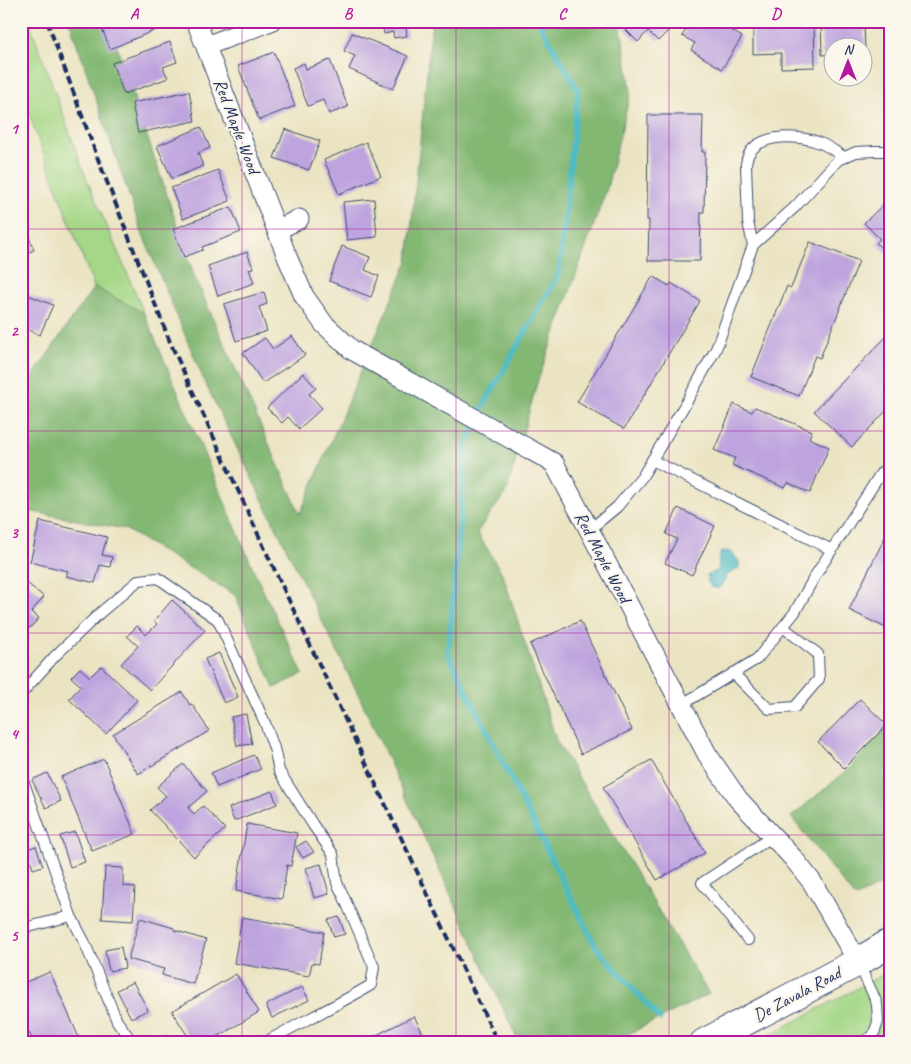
<svg xmlns="http://www.w3.org/2000/svg" width="911" height="1064" font-family="Caveat,sans-serif">
<rect width="100%" height="100%" fill="#fbf7ec"/>
<filter id="ink" filterUnits="userSpaceOnUse"><feTurbulence type="fractalNoise" baseFrequency=".02" numOctaves="2"/><feDisplacementMap in="SourceGraphic" scale="10" xChannelSelector="R" yChannelSelector="G"/><feConvolveMatrix kernelMatrix="1 2 1 2 8 2 1 2 1" color-interpolation-filters="sRGB"/></filter>
<filter id="wash" filterUnits="userSpaceOnUse"><feTurbulence type="fractalNoise" baseFrequency=".0096" numOctaves="4" result="noise"/><feDisplacementMap in="SourceGraphic" scale="20" xChannelSelector="R" yChannelSelector="G"/><feGaussianBlur stdDeviation="1.12" result="paint"/><feColorMatrix in="noise" values="0 0 0 0 0 0 0 0 0 0 0 0 0 0 0 0 0 1.4 0 .05"/><feComposite in="paint" operator="in"/></filter>
<g filter="url(#wash)">
<rect width="100%" height="100%" fill="#ebe4c3"/>
<g fill="#a4d786" stroke="#608372">
<polygon points="21,21 29,21 85,175 144,313 94,287 35,131 21,87"/>
<polygon points="890,971 890,1043 754,1043"/>
</g>
<g fill="#83b873" stroke="#4f7468">
<polygon points="69,21 108,21 195,278 300,514 408,261 432,21 620,21 631,91 607,188 537,383 507,491 477,532 503,575 557,742 709,994 610,1043 519,1043 360,698 206,385 142,233"/>
<polygon points="94,287 144,313 258,580 303,674 274,688 235,595 125,529 28,511 21,519 21,393"/>
<polygon points="890,725 890,880 855,898 791,817 845,772"/>
</g>
<path fill="#4dbbc4" stroke="#347591" d="M728,551L733,554L739,561V568L726,576L724,582L719,588H712L708,582L707,575L717,571C721,563 716,561 721,552Z"/>
<g fill="none" stroke-linecap="round" stroke-linejoin="round">
<polyline stroke="#4dbbc4" stroke-width="5.5" points="538,21 578,90 559,273 485,403 467,443 448,654 596,947 660,1019"/>
</g>
<g id="blocks">
<g fill="#bea4de">
<polygon points="99,21 163,21 165,26 110,49"/>
<polygon points="382,21 405,21 407,36 394,38 393,32 384,34"/>
<polygon points="617,21 678,21 658,41 648,31 638,42"/>
<polygon points="692,21 717,21 742,37 722,69 691,50 695,43 682,36"/>
<polygon points="795,21 814,21 815,67 781,68 781,53 753,54 753,23"/>
<polygon points="821,21 847,21 847,27 864,26 865,48 834,48 834,54 822,55"/>
<rect x="887" y="21" width="3" height="39"/>
<polygon points="352,33 408,56 393,89 349,69 355,56 344,51"/>
<polygon points="170,42 177,62 163,67 168,78 124,94 112,63"/>
<polygon points="274,52 295,106 259,120 238,66"/>
<polygon points="330,60 348,107 329,114 323,100 308,106 293,68 304,63 306,69"/>
<polygon points="189,91 195,121 138,133 132,103"/>
<polygon points="648,115 703,115 702,152 705,152 704,212 701,212 700,261 648,261 649,220 647,220"/>
<polygon points="201,127 210,148 198,153 203,166 172,179 157,146"/>
<polygon points="285,129 320,141 309,170 274,158"/>
<polygon points="366,142 381,176 339,194 324,160"/>
<polygon points="218,170 230,201 183,219 171,188"/>
<polygon points="890,198 890,257 876,243 880,239 864,223"/>
<polygon points="374,199 377,237 347,240 343,202"/>
<polygon points="231,207 241,232 202,247 203,250 184,257 173,229"/>
<polygon points="21,217 34,250 21,255"/>
<polygon points="810,242 859,261 820,358 815,356 799,396 751,377 787,286 791,288"/>
<polygon points="342,246 370,257 365,270 379,276 371,297 329,281"/>
<polygon points="247,252 253,268 249,269 254,283 218,296 208,266"/>
<polygon points="653,276 669,286 671,283 700,301 624,429 577,402"/>
<polygon points="21,292 53,305 40,335 27,329 24,338 21,336"/>
<polygon points="264,292 267,304 259,307 267,331 236,341 224,304"/>
<polygon points="890,333 890,415 886,411 852,447 814,411"/>
<polygon points="292,336 305,355 263,383 243,353 265,338 273,349"/>
<polygon points="303,373 316,388 309,394 322,408 299,429 288,417 282,423 267,408"/>
<polygon points="734,404 752,412 755,407 812,431 809,438 829,447 810,493 788,483 785,488 732,465 735,458 714,450"/>
<polygon points="678,508 715,526 692,575 665,563 677,539 666,534"/>
<polygon points="40,521 107,537 102,555 112,557 110,567 100,565 95,583 66,576 68,571 30,562"/>
<polygon points="890,527 890,630 849,610"/>
<polygon points="21,578 44,597 31,612 39,618 30,628 21,621"/>
<polygon points="172,600 205,630 150,690 121,664 138,646 127,636 137,626 146,635 157,624 154,621"/>
<polygon points="580,621 632,730 581,754 530,644"/>
<polygon points="219,653 238,697 224,703 205,659"/>
<polygon points="101,666 137,700 106,734 69,699 81,686 71,677 80,668 90,677"/>
<polygon points="182,692 190,705 192,704 209,731 138,774 113,734"/>
<polygon points="860,699 887,725 844,768 818,742"/>
<polygon points="246,714 252,744 237,746 231,717"/>
<polygon points="254,755 261,769 217,787 211,773"/>
<polygon points="104,759 135,834 92,851 61,777"/>
<polygon points="651,760 705,853 657,880 603,787"/>
<polygon points="183,764 207,791 188,808 194,814 203,806 225,829 194,857 150,810 166,796 157,787"/>
<polygon points="47,773 61,801 46,808 32,780"/>
<polygon points="272,791 277,804 234,821 229,808"/>
<polygon points="247,824 297,833 291,866 287,865 282,899 236,891"/>
<polygon points="75,832 85,862 70,867 60,836"/>
<polygon points="306,841 314,852 303,858 296,847"/>
<polygon points="36,846 43,866 33,869 27,849"/>
<polygon points="321,864 329,894 314,898 306,868"/>
<polygon points="105,867 123,868 123,886 135,887 133,921 102,919"/>
<polygon points="242,917 324,932 319,964 312,963 309,976 234,963"/>
<polygon points="339,917 345,934 334,937 328,920"/>
<polygon points="140,918 174,928 174,930 206,940 193,984 162,975 164,969 128,959"/>
<polygon points="121,947 125,968 109,971 105,950"/>
<polygon points="50,972 80,1040 73,1043 34,1043 21,1015 21,984"/>
<polygon points="236,974 259,1012 207,1043 192,1043 172,1011"/>
<polygon points="133,982 148,1010 131,1018 117,990"/>
<polygon points="302,987 309,1000 272,1018 266,1005"/>
<polygon points="414,1016 428,1043 361,1043"/>
<polygon points="165,1035 176,1043 159,1043"/>
</g>
</g>
</g>
<g filter="url(#ink)">
<use href="#blocks" fill-opacity="0" stroke="#3a4a6d" stroke-width="1"/>
<g fill="none" stroke-linecap="round" stroke-linejoin="round">
<defs>
<g id="lane">
<path d="M753,245L748,222L746,164C749,132 798,134 820,143C828,146 836,152 844,157"/>
<polyline points="652,460 832,550"/>
<polyline points="589,530 617,507 642,477 687,401 716,349 753,245 795,207 838,160 856,152 875,151 890,151"/>
<polyline points="733,673 769,709 795,707 819,679 818,654 783,627"/>
<path d="M21,694L55,656L101,612L139,580L158,578L218,620L265,723L274,748L279,771L313,825L333,854L337,883L343,895L374,967L371,985C336,1006 299,1023 264,1043"/>
<polyline points="681,705 757,659 795,612 815,576 881,473 890,464"/>
<polyline points="24,783 71,916"/>
<polyline points="21,929 71,916 84,941 117,1021 133,1043"/>
<polyline points="748,940 702,883 773,836"/>
<polyline points="858,963 872,992 877,1004 878,1022 873,1036 862,1043"/>
</g>
<g id="street">
<polyline points="196,21 288,259 304,296 324,324 352,350 554,463 707,754 738,799 793,858 812,882 858,962"/>
<polyline points="206,46 271,21"/>
<polyline points="277,230 299,219"/>
</g>
<polyline id="secondary" points="704,1043 858,962 890,943"/>
</defs>
<use href="#lane" stroke="#3a4a6d" stroke-width="12"/>
<use href="#street" stroke="#3a4a6d" stroke-width="21"/>
<use href="#secondary" stroke="#3a4a6d" stroke-width="30"/>
<use href="#lane" stroke="#fff" stroke-width="10"/>
<use href="#street" stroke="#fff" stroke-width="19"/>
<use href="#secondary" stroke="#fff" stroke-width="28"/>
<polyline stroke="#1b2f5e" stroke-width="4" stroke-dasharray="8 4" stroke-linecap="butt" points="47,21 98,159 170,342 269,558 498,1043"/>
</g>
</g>
<path fill="none" stroke="#b5179e" stroke-width="1" stroke-opacity="0.55" d="M242,21V1043M456,21V1043M669,21V1043M21,229H890M21,431H890M21,633H890M21,835H890"/>
<g text-anchor="middle" dominant-baseline="central" stroke-width="4.5" stroke-linejoin="round" paint-order="stroke">
<g font-size="18" fill="#1b2f5e" stroke="#fbf7ec">
<text transform="translate(237 126) rotate(69)">Red Maple Wood</text>
<text transform="translate(603 557) rotate(62)">Red Maple Wood</text>
<text transform="translate(797 994) rotate(-28)">De Zavala Road</text>
</g>
</g>
<rect width="911" height="1064" fill="none" stroke="#fbf7ec" stroke-width="55"/>
<g transform="translate(848 62)"><circle r="24" fill="#fbf7ec" stroke="#a1a7b3"/>
<path d="M0-4L9 19L0 12L-9 19Z" fill="#b5179e"/>
<text y="-8" font-size="14" font-weight="bold" text-anchor="middle" fill="#1b2f5e">N</text>
</g>
<rect x="28" y="28" width="856" height="1008" fill="none" stroke="#b5179e" stroke-width="2"/>
<g font-size="16" text-anchor="middle" font-weight="bold" fill="#b5179e">
<text x="134" y="19">A</text>
<text x="348" y="19">B</text>
<text x="562" y="19">C</text>
<text x="776" y="19">D</text>
<text x="14" y="134">1</text>
<text x="14" y="336">2</text>
<text x="14" y="538">3</text>
<text x="14" y="739">4</text>
<text x="14" y="941">5</text>
</g>
</svg>
